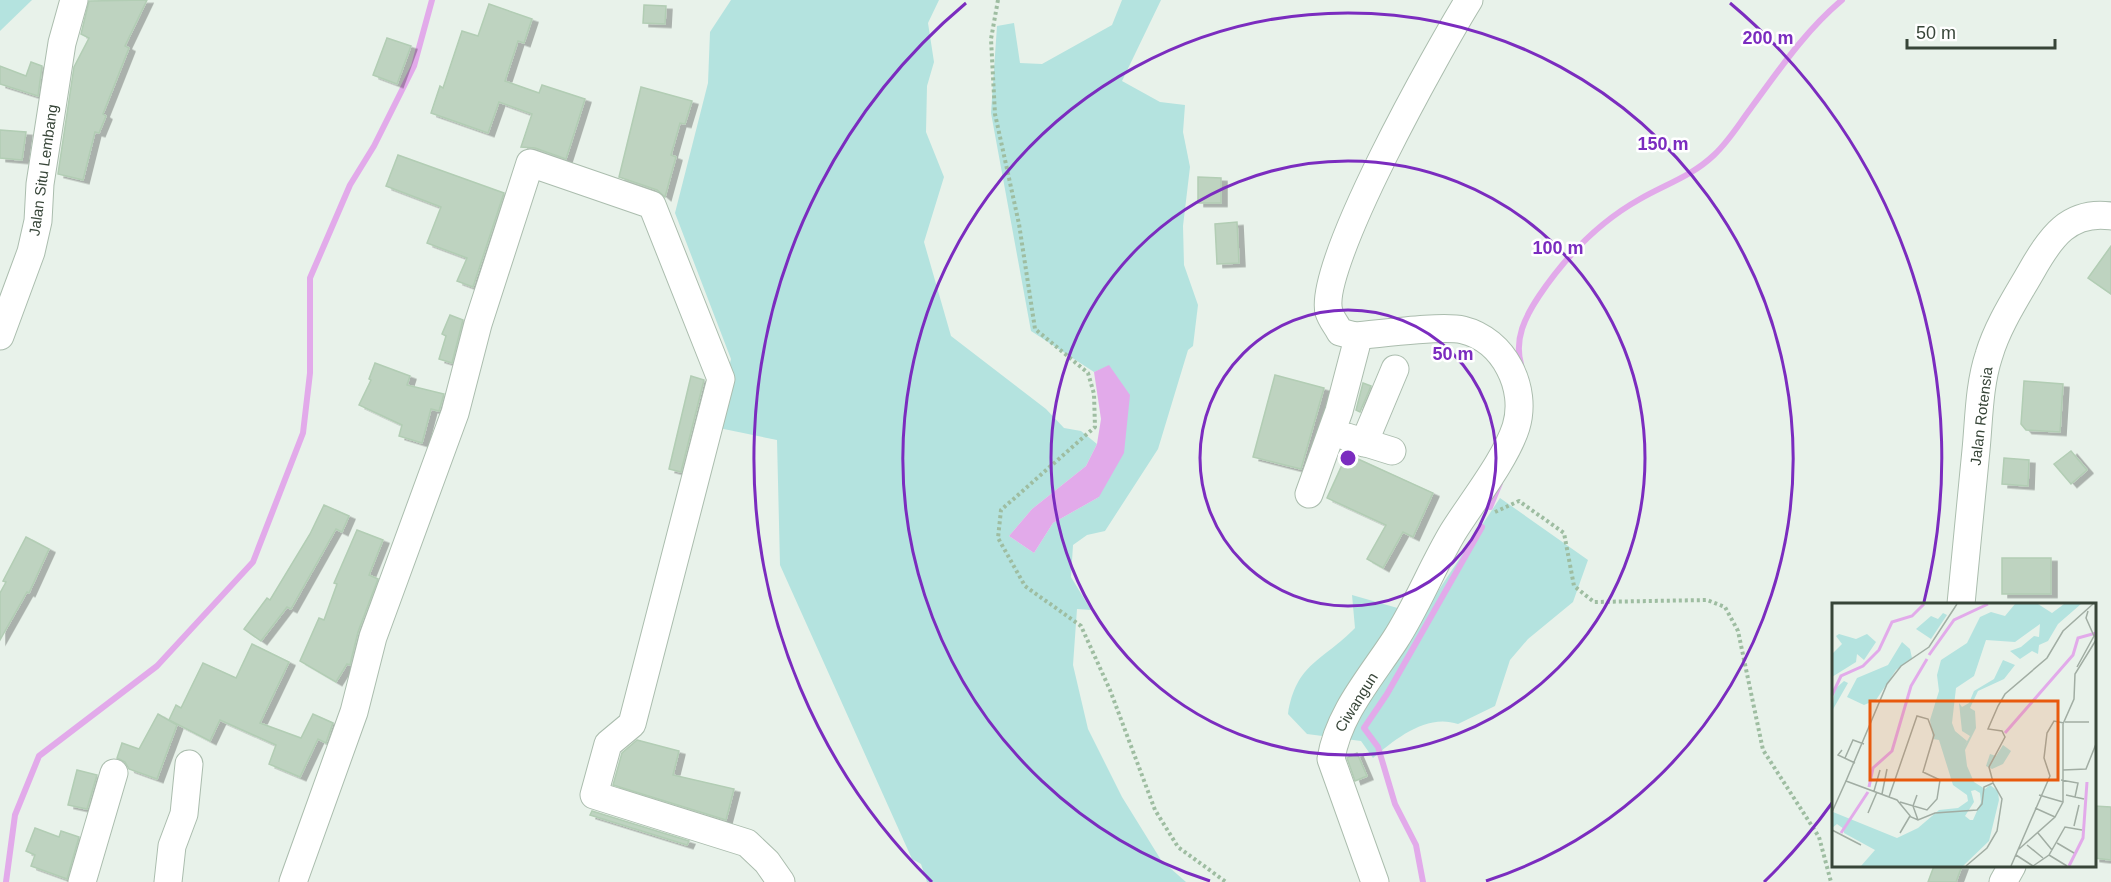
<svg xmlns="http://www.w3.org/2000/svg" width="2111" height="882" font-family="Arial,sans-serif">
<defs>
<filter id="shadow"><feDropShadow dx="6" dy="3.5" stdDeviation="0" flood-color="#0004"/></filter>
</defs>
<rect width="100%" height="100%" fill="#e8f2ea"/>
<g fill="#b4e3df">
<polygon points="0,0 32,0 0,31"/>
<polygon points="731,0 939,0 928,23 934,62 927,86 926,132 944,177 924,242 951,336 1046,409 1064,428 1081,431 1097,444 1086,466 1032,509 1009,536 1034,553 1053,523 1099,497 1109,366 1094,372 1031,331 991,113 997,26 1014,23 1020,63 1042,64 1112,25 1122,0 1161,0 1122,81 1160,102 1185,105 1183,132 1190,167 1183,226 1184,265 1198,305 1193,346 1188,350 1158,449 1105,531 1087,535 1073,545 1071,577 1091,610 1077,609 1073,665 1088,729 1122,797 1161,860 1186,882 927,882 921,864 912,859 780,565 777,440 714,427 731,359 675,213 708,83 710,32"/>
<path d="M1500,498L1588,560L1573,602L1528,639L1510,660L1495,706L1458,724C1427,713 1395,739 1373,758L1361,741L1307,734L1288,714C1296,663 1323,661 1355,628L1352,595L1422,615Z"/>
</g>
<polygon fill="#e2aaea" points="1109,365 1130,395 1124,453 1099,497 1053,523 1034,553 1009,536 1032,509 1086,466 1097,444 1101,419 1094,372"/>
<g fill="none" stroke-linecap="round" stroke-linejoin="round">
<g stroke="#e2aaea" stroke-width="6">
<path d="M1521,364C1514,339 1525,317 1539,296C1566,256 1597,223 1640,199C1666,184 1692,176 1714,155C1729,141 1739,124 1751,108C1779,70 1805,31 1842,0"/>
<polyline points="1490,507 1500,483"/>
<polyline points="6,882 15,815 39,756 157,666 253,562 303,433 310,373 310,278 350,185 374,146 414,66 432,0"/>
<polyline points="1423,882 1416,845 1395,804 1378,747 1364,728 1387,694 1482,527"/>
</g>
</g>
<g fill="#bed3c0" stroke="#b2cdb4" stroke-width="1.5" filter="url(#shadow)">
<polygon points="147,0 125,46 129,48 103,114 106,116 99,133 95,132 83,180 58,174 74,67 89,38 81,34 89,1"/>
<polygon points="489,4 532,19 524,43 518,41 505,81 539,93 542,85 585,99 566,159 535,148 521,147 532,114 499,102 488,133 431,113 440,86 443,88 462,31 478,36"/>
<polygon points="644,5 666,6 665,24 643,23"/>
<polygon points="387,38 411,46 397,84 373,75"/>
<polygon points="31,62 42,66 38,96 0,84 0,66 26,76"/>
<polygon points="641,87 692,101 685,124 680,123 671,155 676,157 665,197 657,190 619,177"/>
<polygon points="0,130 26,132 22,160 0,158"/>
<polygon points="398,155 504,193 473,287 457,281 467,258 427,243 441,207 386,186"/>
<polygon points="1198,177 1221,178 1221,203 1198,203"/>
<polygon points="1237,222 1239,263 1217,264 1215,224"/>
<polygon points="2111,246 2111,294 2088,278"/>
<polygon points="450,315 463,320 452,363 439,359 446,336 442,334"/>
<polygon points="375,363 410,376 407,385 444,394 439,411 431,409 422,443 399,436 402,425 359,405 371,380 369,379"/>
<polygon points="1275,375 1324,388 1301,469 1253,457"/>
<polygon points="691,376 704,380 681,472 669,469"/>
<polygon points="2024,381 2063,384 2060,432 2026,430 2021,424"/>
<polygon points="1363,383 1371,386 1360,412 1356,410"/>
<polygon points="2071,451 2087,470 2071,484 2054,464"/>
<polygon points="1347,454 1433,493 1413,537 1403,532 1383,568 1367,559 1386,525 1327,498"/>
<polygon points="2004,458 2029,460 2028,486 2002,484"/>
<polygon points="324,505 349,516 342,532 336,529 291,609 287,607 261,641 244,629 267,598 270,600 310,534"/>
<polygon points="357,530 383,540 369,575 378,579 358,632 350,665 347,664 336,682 300,661 319,618 324,620 337,584 334,583"/>
<polygon points="26,537 49,549 29,593 27,592 0,640 0,593 6,582 3,581"/>
<rect x="2002" y="558" width="49" height="36"/>
<polygon points="252,644 289,662 260,723 301,738 313,714 333,723 326,743 318,739 300,777 269,764 276,745 220,720 210,741 169,720 176,705 181,708 203,663 236,678"/>
<polygon points="158,714 177,725 157,779 129,769 125,762 117,758 122,743 139,749"/>
<polygon points="637,740 679,751 673,775 734,789 726,820 613,785 622,753"/>
<polygon points="1357,753 1367,776 1355,781 1347,758"/>
<polygon points="77,770 97,775 87,809 68,805"/>
<polygon points="2094,806 2111,807 2111,860 2094,858"/>
<polygon points="592,811 689,841 687,845 590,815"/>
<polygon points="35,828 59,837 61,831 79,837 67,879 31,866 35,855 26,851"/>
<polygon points="1934,866 1962,866 1956,882 1928,882"/>
</g>
<g fill="none" stroke-linecap="round" stroke-linejoin="round">
<defs>
<g id="minor">
<polyline points="0,336 31,252 38,221 40,184 62,43 74,0"/>
<polyline points="1347,437 1392,451"/>
<polyline points="1364,443 1395,369"/>
<polyline points="1309,494 1339,411 1356,346 1355,336"/>
<path d="M1961,604C1966,553 1971,502 1976,450C1979,419 1979,385 1989,355C1998,325 2016,298 2032,270C2050,238 2069,210 2111,216"/>
<polyline points="82,882 114,773"/>
<polyline points="168,882 172,846 184,814 189,764"/>
<polyline points="293,882 354,712 373,637 455,413 478,324 530,163 652,205 721,379 632,724 608,744 594,795 747,843 767,862 781,882"/>
<path d="M1375,882L1331,759C1338,714 1371,677 1395,640C1417,606 1432,567 1453,532C1471,503 1506,459 1516,427C1528,388 1504,340 1463,330C1441,325 1380,334 1355,336L1340,332C1337,326 1331,319 1329,312C1316,266 1440,47 1469,0"/>
<polyline points="2003,882 2012,866"/>
</g>
</defs>
<use href="#minor" stroke="#abbdae" stroke-width="29"/>
<g stroke="#9ebda1" stroke-width="4" stroke-dasharray="3 3" stroke-linecap="butt">
<polyline points="998,0 991,39 995,114 1019,224 1035,329 1088,373 1094,394 1095,427 1001,510 998,538 1025,586 1081,626 1110,690 1155,810 1178,847 1226,882"/>
<polyline points="1495,512 1519,501 1564,533 1574,586 1594,602 1707,600 1725,607 1738,631 1763,750 1819,837 1831,882"/>
</g>
<use href="#minor" stroke="#fff" stroke-width="27"/>
</g>
<g fill="none" stroke="#7b2cbf" stroke-width="3">
<circle cx="1348" cy="458" r="148"/>
<circle cx="1348" cy="458" r="297"/>
<path d="M1210 881A445 445 0 1 1 1486 881"/>
<path d="M1832 803A594 594 0 0 1 1764 882M932 882A594 594 0 0 1 966 3M1730 3A594 594 0 0 1 1924 602"/>
</g>
<g text-anchor="middle" dominant-baseline="central" stroke-width="5" stroke-linejoin="round" paint-order="stroke">
<g font-size="15" fill="#374538" stroke="#fff">
<text transform="translate(43 170) rotate(-82)">Jalan Situ Lembang</text>
<text transform="translate(1981 416) rotate(-83)">Jalan Rotensia</text>
<text transform="translate(1356 702) rotate(-58)">Ciwangun</text>
</g>
</g>
<g transform="translate(1832 603)">
<rect width="264" height="264" fill="#e8f2ea"/>
<path d="M183,1H206L220,10L232,1H249L226,21L216,38L207,42L206,51L200,48L188,56L178,48L189,44L202,33L207,34L208,21L183,39L154,37L142,73L124,85L120,120L123,128L135,138L130,147L138,133L130,128L127,100L130,104L137,100L142,88L162,76L171,57L183,62L172,76L146,88L138,105L143,108L144,125L133,147L135,163L142,179L153,186L158,182L166,188L167,197L157,238L131,263H29L43,247L12,230V226L5,221L0,225L1,209L65,235L86,225L107,207L126,205L136,198L135,192L121,182L107,137L101,136L98,117L107,88L105,72L109,57L135,40L148,14L159,9L173,13ZM143,187L148,190L149,199L141,217H138L133,213L142,199L139,188ZM111,10L115,12L99,36L84,26L99,13L106,16ZM7,31L24,36L35,31L44,39L32,57L25,51L24,59L0,74V51L10,41L4,33ZM70,39L78,46L80,55L64,67L44,97L32,102L15,94L25,75L56,62ZM12,78L16,80L0,108L3,86ZM171,142L179,148L171,161L160,166L154,163L158,151L164,153Z" fill="#b4e3df" fill-rule="evenodd"/>
<path fill="none" stroke="#e2aaea" stroke-width="3" d="M97,52L122,17L156,1M0,92L9,73L31,63L47,47L60,19L80,13L92,1M173,130L241,52L246,35L264,30M37,184L41,165L60,148L79,83L95,56M9,230L36,189M237,263L251,235L255,179"/>
<path fill="none" stroke="#a1ada3" stroke-width="1.5" d="M245,64L262,33L254,15L256,8M233,119H257M10,147L6,152L23,160M13,155L21,137L32,141M231,167L254,166L264,141M229,177L246,180L243,194M14,178L55,81L69,63L97,44L125,1M161,179L157,164L173,134L170,128L156,126L166,103L173,91L215,55L231,28L261,1M42,188L48,167M50,191L55,166M85,192L81,203L86,217M207,192L231,199M234,192L252,196M57,194L85,113L96,116L102,132L91,169L108,177L105,196L95,207L68,199M203,205L223,214M0,209L14,178L65,197L79,214L86,217L103,210L145,207L150,201L152,184L161,180L170,196L165,228L155,245L134,263M36,210L45,189M242,223L247,202M0,227L29,242M68,230L78,213M206,230L220,247M225,240L242,250M195,242L211,255M187,246L223,214L231,199V121L242,96L243,71L264,37M184,252L201,263M217,252L235,263M179,263L218,173L212,155L215,130L222,118L232,120M201,263L217,252L233,224L250,227"/>
<path fill="#e8590c" fill-opacity="0.15" stroke="#e8590c" stroke-width="3" d="M38,98H226V177H38Z"/>
<rect width="264" height="264" fill="none" stroke="#374538" stroke-width="3"/>
</g>
<circle cx="1348" cy="458" r="9" fill="#7b2cbf" stroke="#fff" stroke-width="3"/>
<g font-size="18" text-anchor="middle" font-weight="bold" fill="#7b2cbf" stroke="#fff" stroke-width="5" stroke-linejoin="round" paint-order="stroke">
<text x="1768" y="44">200 m</text>
<text x="1663" y="150">150 m</text>
<text x="1558" y="254">100 m</text>
<text x="1453" y="360">50 m</text>
</g>
<path d="M1907 39v9h148v-9" fill="none" stroke="#374538" stroke-width="3"/>
<text x="1916" y="39" font-size="18" fill="#374538" stroke="#ffffff" stroke-width="4.5" paint-order="stroke">50 m</text>
</svg>
